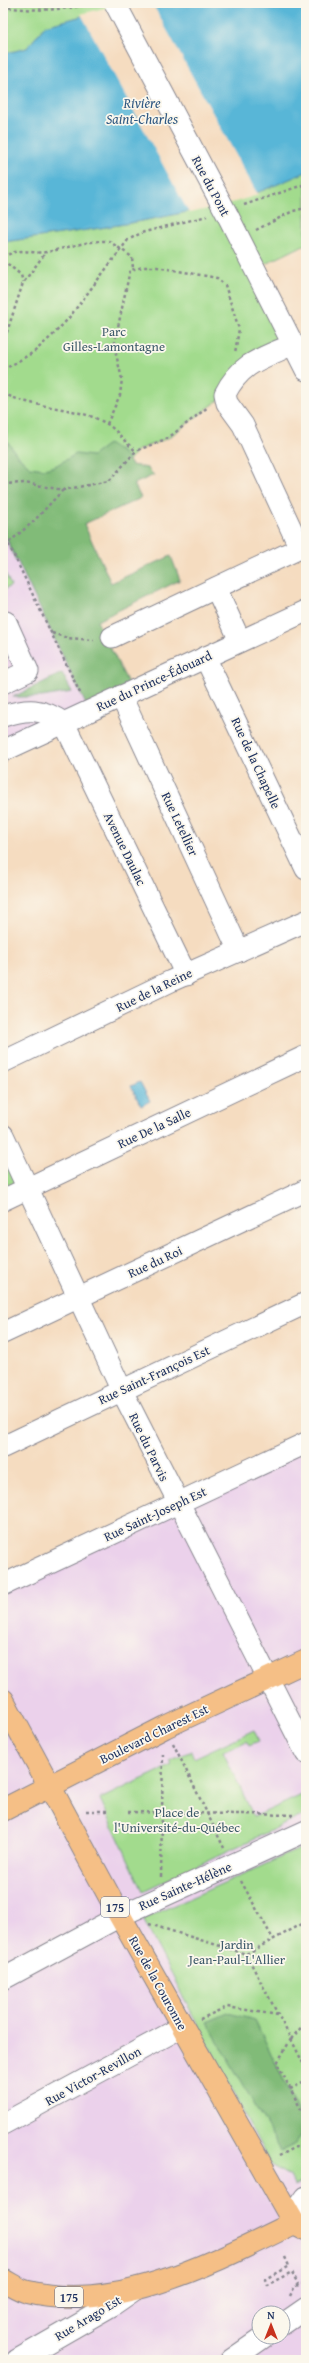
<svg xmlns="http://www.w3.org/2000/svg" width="309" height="2363" font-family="'Gentium Book Plus',serif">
<rect width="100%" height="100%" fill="#fbf7ec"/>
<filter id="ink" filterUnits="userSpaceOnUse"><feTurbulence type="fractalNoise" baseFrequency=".025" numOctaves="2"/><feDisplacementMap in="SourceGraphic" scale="8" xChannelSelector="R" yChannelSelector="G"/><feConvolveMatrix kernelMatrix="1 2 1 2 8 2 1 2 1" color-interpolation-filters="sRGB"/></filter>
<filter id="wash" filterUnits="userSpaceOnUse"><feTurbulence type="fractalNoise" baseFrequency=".012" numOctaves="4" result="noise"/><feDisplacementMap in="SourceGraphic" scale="16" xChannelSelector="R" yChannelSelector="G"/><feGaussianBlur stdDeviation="0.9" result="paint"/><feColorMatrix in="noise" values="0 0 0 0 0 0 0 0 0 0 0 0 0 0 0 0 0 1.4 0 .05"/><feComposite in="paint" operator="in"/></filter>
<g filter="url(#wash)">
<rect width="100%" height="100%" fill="#f5dcc0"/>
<g fill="#ebd1eb" fill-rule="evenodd">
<polygon points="3,531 89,711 3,751"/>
<path d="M306,1442V2360H3V1584ZM259,2313H283V2337H259Z"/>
</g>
<g fill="#a2db8d" stroke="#5e8576">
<polygon points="3,3 131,3 45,26 27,48 3,54"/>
<path d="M306,172V244L255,269L294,344L168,438L136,451L107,491L16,561L3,531V242C76,232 149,222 221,204C250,197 278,184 306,172Z"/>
<polygon points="3,568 11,586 3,590"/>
<polygon points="3,1142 27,1188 3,1200"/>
<polygon points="254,1730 259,1741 249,1745 247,1741 223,1752 254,1817 306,1793 306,1814 143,1891 100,1799 172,1765 170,1761 191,1751 194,1758"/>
<polygon points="306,1846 306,2179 294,2186 290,2176 270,2164 143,1919"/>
</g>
<g fill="#81bb78" stroke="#4e756b">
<polygon points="3,417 6,426 6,439 16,454 30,467 45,469 55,466 76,454 92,456 108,444 123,453 132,465 147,468 154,475 134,484 141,498 84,524 111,583 171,556 180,580 97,621 132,691 89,711 3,531"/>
<polygon points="62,673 72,692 42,697 13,697"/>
<polygon points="228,2013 255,2020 306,2127 296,2144 281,2151 207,2022"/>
</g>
<g fill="#59b6d7" stroke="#3a729a">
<path d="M131,3H306V172C278,184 250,197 221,204C149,222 76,232 3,242V54L27,48L45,26Z"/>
<polygon points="140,1082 150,1101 141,1106 131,1086"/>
</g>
<polygon fill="#f5dcc0" points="124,3 152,3 258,195 221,206 189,213 81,14"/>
</g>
<g filter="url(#ink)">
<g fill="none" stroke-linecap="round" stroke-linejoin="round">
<defs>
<g id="minor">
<polyline points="228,216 306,370"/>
<path d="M294,344C263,358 241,362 225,394L227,403L243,425L300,548L306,546"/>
<polyline points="216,588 240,641"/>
<polyline points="3,623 6,622 28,671 3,683"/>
<polyline points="112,637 300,548"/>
<polyline points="205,657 306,869"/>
<polyline points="121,696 239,951"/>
<path d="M3,716C28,708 42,708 64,723L186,975"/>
<polyline points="3,751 306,611"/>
<polyline points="3,1062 171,981 306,921"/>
<polyline points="3,1135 122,1391 306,1753"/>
<polyline points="3,1200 306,1056"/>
<polyline points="3,1333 306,1190"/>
<polyline points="3,1447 306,1303"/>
<polyline points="3,1585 306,1443"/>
<polyline points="3,1979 120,1916 306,1831"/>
<polyline points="3,2124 182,2027"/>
<polyline points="294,2223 299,2207 306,2197"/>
<polyline points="283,2324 306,2308"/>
<polyline points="17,2360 111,2306 137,2288"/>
<polyline points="231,2360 264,2337"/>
</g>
<g id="major">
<polyline points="3,1700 120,1916 294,2223 306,2229"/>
<polyline points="3,1810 165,1727 306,1661"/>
<path d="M3,2280C11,2284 19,2290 28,2292C117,2314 216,2261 294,2223"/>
</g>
</defs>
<use href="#minor" stroke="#88868f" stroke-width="23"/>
<use href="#major" stroke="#88868f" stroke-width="24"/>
<g stroke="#88868f" stroke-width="2.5" stroke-dasharray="3 3" stroke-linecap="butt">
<path d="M3,7C33,11 65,11 94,3"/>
<polyline points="244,205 306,184"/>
<polyline points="256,230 293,211 306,208"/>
<path d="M3,258C21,245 29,255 47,252C68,248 87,240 109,241L132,257L133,269"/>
<polyline points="3,260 21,275 23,282"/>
<polyline points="3,344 23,283 46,252"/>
<polyline points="3,370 34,352 53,335 68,319 128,240 141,233 207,216"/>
<path d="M3,393C35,410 76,405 107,424C118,431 125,443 136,451"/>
<polyline points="107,424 120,395 122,379 114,346 130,270 143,267 157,267 217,278 225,285 239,329 235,353"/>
<polyline points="3,484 25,483 63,490 109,481 136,451 168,438 208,407"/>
<polyline points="63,490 33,522 8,543 81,695"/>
<polyline points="52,633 67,638 94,640"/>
<polyline points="173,1743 224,1848"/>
<polyline points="86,1811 109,1811"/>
<polyline points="128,1812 294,1815"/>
<polyline points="161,1877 163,1750"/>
<polyline points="241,1881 273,1939"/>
<polyline points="303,1923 306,1929"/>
<polyline points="149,1924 246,1954 304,1923 306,1917"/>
<polyline points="246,1954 291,2039 306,2022"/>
<polyline points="200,2019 227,2007 278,2015"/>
<polyline points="291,2039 277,2063 306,2119"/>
<polyline points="291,2039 306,2069"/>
<polyline points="290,2089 303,2083"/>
<polyline points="304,2148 306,2140"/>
<polyline points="279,2156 296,2147 306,2149"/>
<polyline points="285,2257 289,2266 265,2279 267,2285 292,2272 298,2284"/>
<polyline points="290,2296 295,2286 306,2283"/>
</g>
<use href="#minor" stroke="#fff" stroke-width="21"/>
<use href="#major" stroke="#f5bf86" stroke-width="22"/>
<defs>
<polyline id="minor-bridge" points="115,3 228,216"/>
</defs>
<use href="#minor-bridge" stroke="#88868f" stroke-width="23" stroke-linecap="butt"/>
<use href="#minor-bridge" stroke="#fff" stroke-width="21"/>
</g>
</g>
<g text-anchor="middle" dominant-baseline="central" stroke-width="3.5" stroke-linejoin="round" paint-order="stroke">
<g fill="#fbf7ec" stroke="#5e6b89" stroke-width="1">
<rect x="101" y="1897" width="28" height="20" rx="3"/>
<rect x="55" y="2287" width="28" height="20" rx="3"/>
</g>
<g font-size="12" font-weight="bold" fill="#1b2f5e">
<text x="115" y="1907">175</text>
<text x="69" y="2297">175</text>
</g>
<g font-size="13" fill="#1b2f5e" stroke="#fbf7ec">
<text transform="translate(211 186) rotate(62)">Rue du Pont</text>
<text transform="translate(154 681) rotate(-25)">Rue du Prince-Édouard</text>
<text transform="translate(256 763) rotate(65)">Rue de la Chapelle</text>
<text transform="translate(180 824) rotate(65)">Rue Letellier</text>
<text transform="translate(125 849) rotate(64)">Avenue Daulac</text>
<text transform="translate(154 990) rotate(-26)">Rue de la Reine</text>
<text transform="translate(154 1128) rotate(-25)">Rue De la Salle</text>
<text transform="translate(155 1262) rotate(-25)">Rue du Roi</text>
<text transform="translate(154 1375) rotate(-25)">Rue Saint-François Est</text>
<text transform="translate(149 1447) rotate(64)">Rue du Parvis</text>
<text transform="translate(155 1514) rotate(-25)">Rue Saint-Joseph Est</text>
<text transform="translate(154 1734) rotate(-26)">Boulevard Charest Est</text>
<text transform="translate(185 1886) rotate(-24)">Rue Sainte-Hélène</text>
<text transform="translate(158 1983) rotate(61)">Rue de la Couronne</text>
<text transform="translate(93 2076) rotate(-29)">Rue Victor-Revillon</text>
<text transform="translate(88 2318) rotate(-31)">Rue Arago Est</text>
</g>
<g font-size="13" fill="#3d5a6a" stroke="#fbf7ec">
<text x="114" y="331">Parc<tspan x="114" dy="15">Gilles-Lamontagne</tspan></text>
<text x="177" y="1812">Place de<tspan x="177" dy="15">l'Université-du-Québec</tspan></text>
<text x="237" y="1944">Jardin<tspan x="237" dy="15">Jean-Paul-L'Allier</tspan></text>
</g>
<g font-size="14" font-style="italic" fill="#2e5882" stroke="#fbf7ec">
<text x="142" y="103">Rivière<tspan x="142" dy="16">Saint-Charles</tspan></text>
</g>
</g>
<rect width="309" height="2363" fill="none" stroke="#fbf7ec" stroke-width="16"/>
<g transform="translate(271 2325)"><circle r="19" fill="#fbf7ec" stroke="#a1a7b3"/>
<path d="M0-3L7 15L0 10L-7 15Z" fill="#c8321e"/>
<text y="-6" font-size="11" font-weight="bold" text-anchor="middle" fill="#1b2f5e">N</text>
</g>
</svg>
